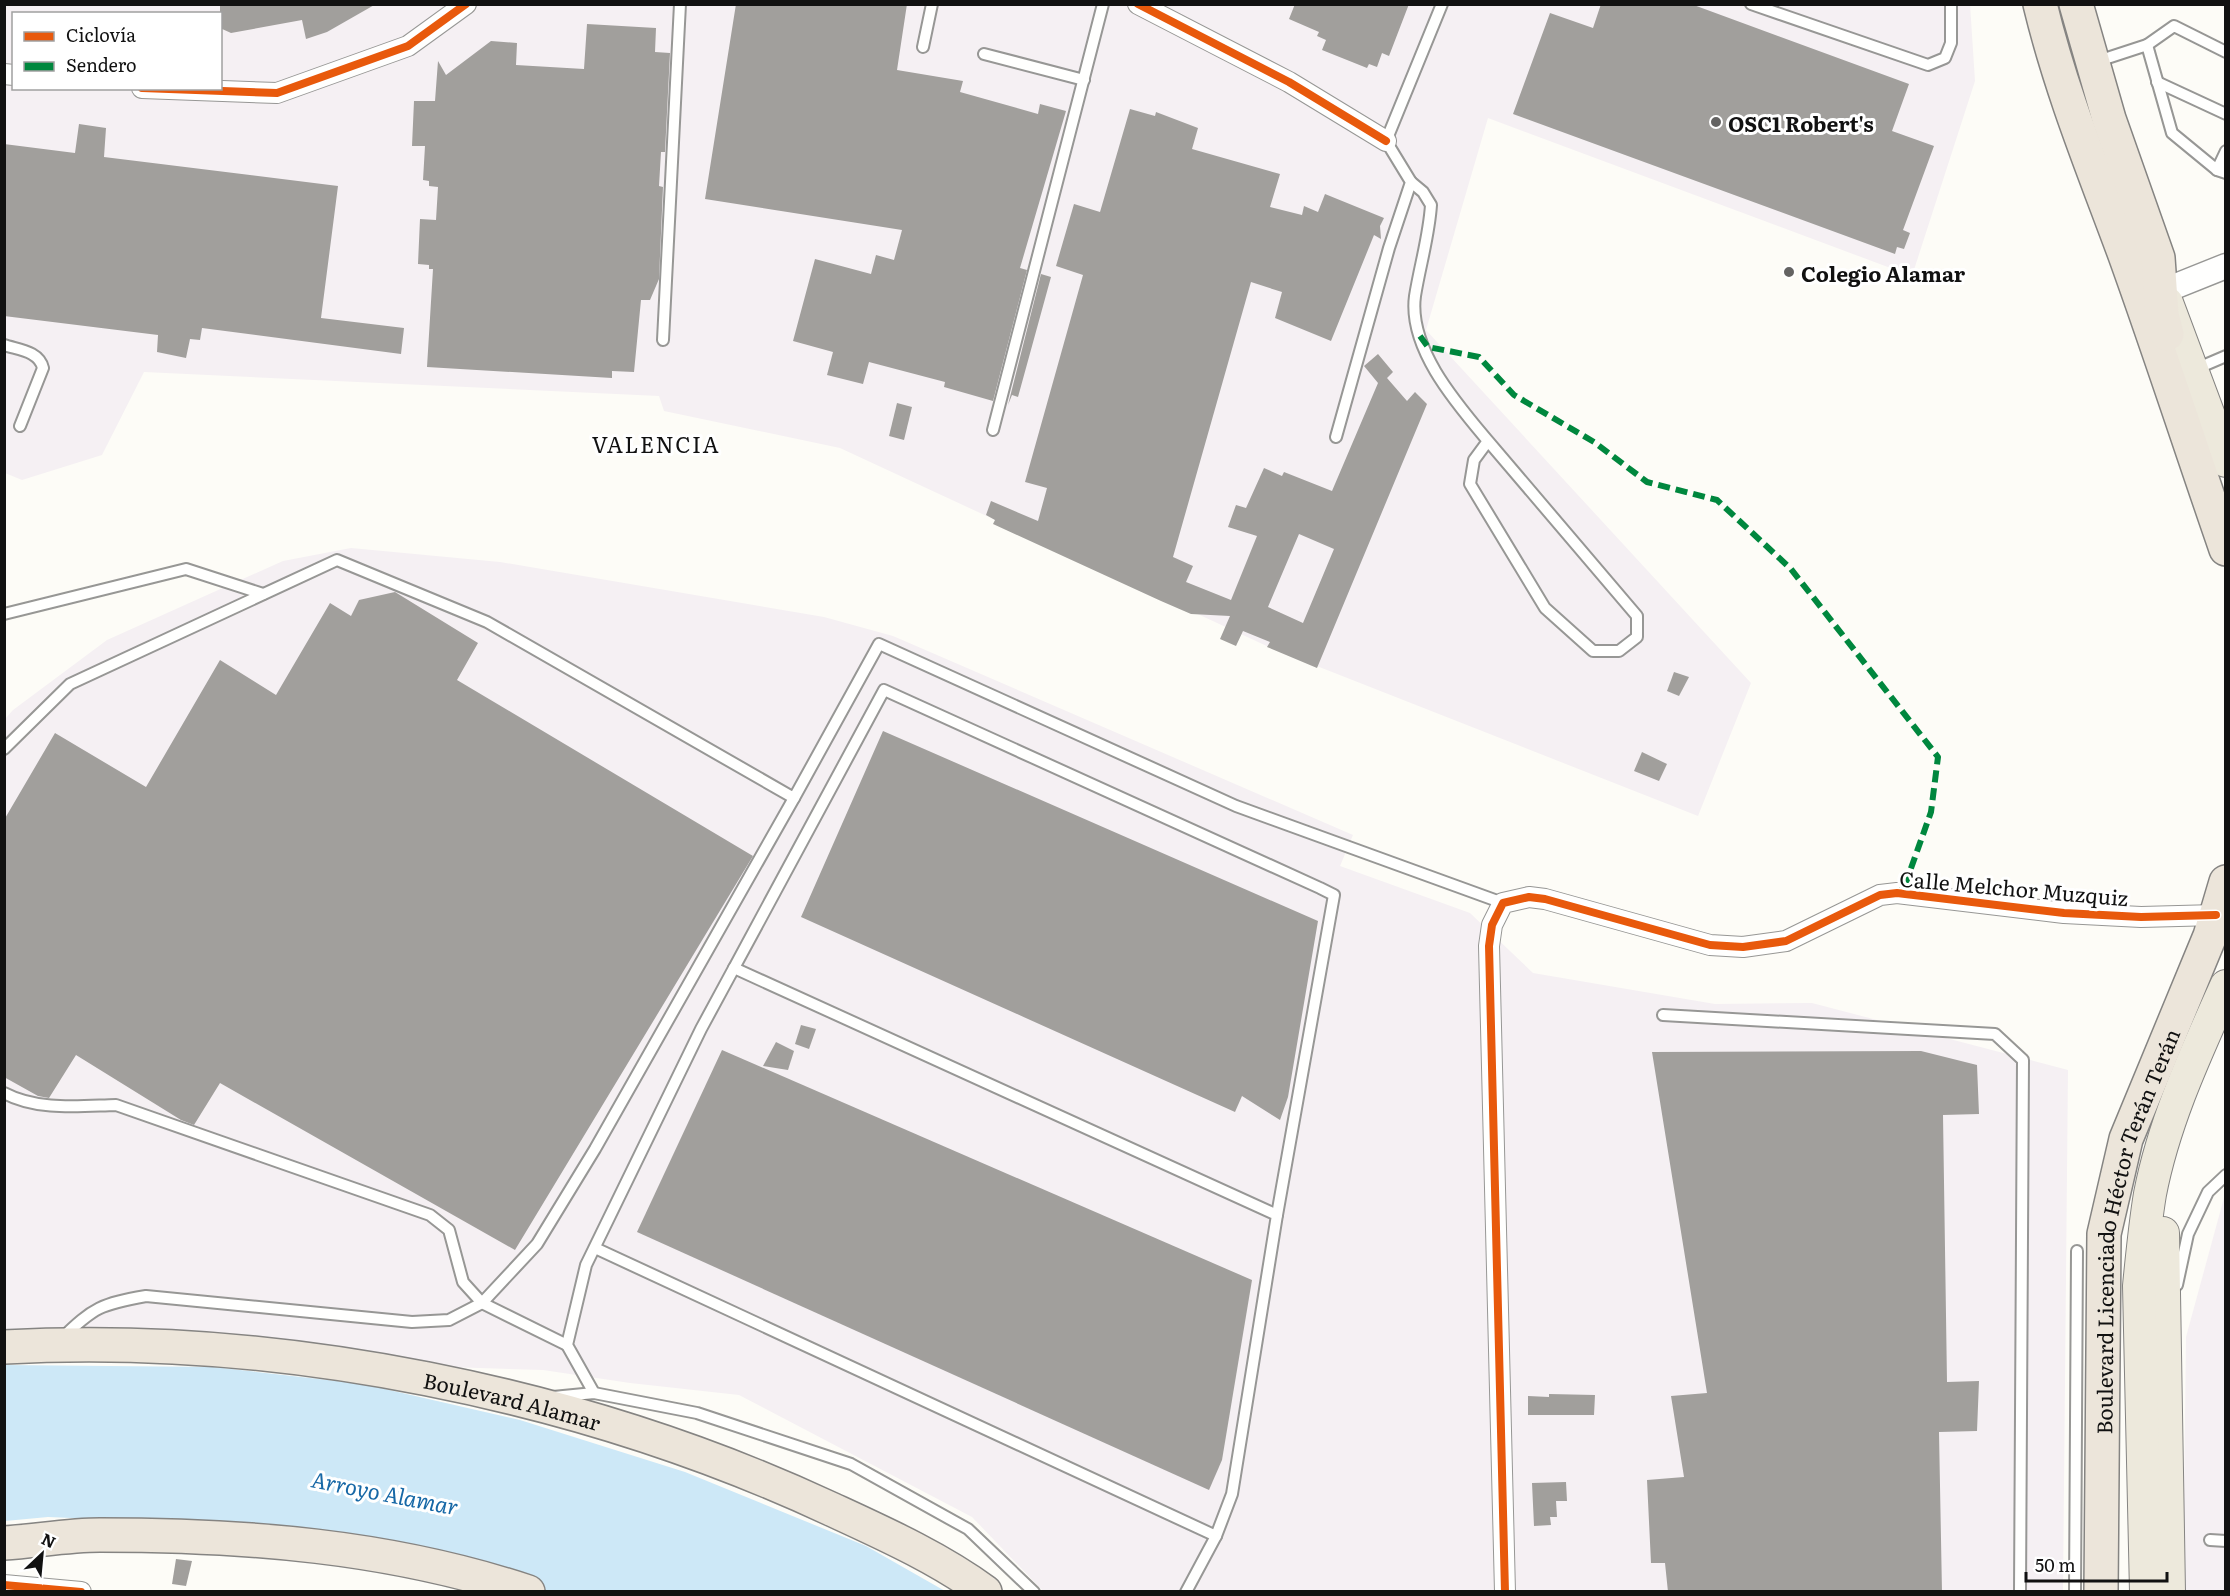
<svg xmlns="http://www.w3.org/2000/svg" width="2230" height="1596" font-family="Literata,serif">
<rect width="100%" height="100%" fill="#fdfcf7"/>
<g fill="#f5f0f3" fill-rule="evenodd">
<path d="M1970,4L1975,81L1912,276L1488,118L1426,330L1751,683L1698,816L1271,648L840,448L664,411L659,396L144,372L102,455L22,480L5,473L4,5ZM14,14H220V88H14Z"/>
<polygon points="351,548 500,562 824,617 893,636 1353,835 1340,866 1470,913 1533,973 1715,1004 1812,1003 2068,1070 2063,1591 1043,1591 972,1517 739,1395 630,1383 543,1370 5,1353 5,719 13,710 107,640 283,561"/>
<polygon points="2225,1194 2225,1591 2183,1592 2186,1337"/>
</g>
<polygon fill="#cde8f7" points="5,1365 213,1367 363,1384 520,1420 685,1472 866,1546 945,1591 543,1591 166,1522 48,1517 5,1521"/>
<g fill="#a19f9c" fill-rule="evenodd">
<polygon points="220,4 376,4 327,32 306,39 302,20 231,33 220,28"/>
<polygon points="736,4 907,4 897,70 963,81 960,92 1038,114 1040,104 1066,111 1020,268 1027,270 993,401 944,387 945,382 869,362 863,384 827,375 833,352 793,341 815,259 871,274 876,255 894,260 902,230 705,199"/>
<polygon points="1295,4 1409,4 1389,56 1382,53 1377,67 1369,64 1367,68 1322,50 1326,40 1317,36 1319,32 1289,19"/>
<polygon points="1601,4 1691,4 1909,84 1892,131 1934,146 1903,230 1910,233 1904,249 1897,247 1895,254 1513,114 1550,13 1593,28"/>
<polygon points="587,24 656,28 655,52 670,53 665,152 661,152 659,186 663,187 659,279 650,300 641,300 634,372 612,371 612,378 427,367 433,269 429,269 429,265 418,264 420,219 436,220 438,187 429,186 429,181 423,180 425,146 412,146 414,101 435,101 438,61 446,75 491,41 517,43 516,65 584,69"/>
<path d="M1130,109L1155,116L1156,112L1198,128L1192,149L1280,174L1270,207L1302,215L1304,206L1318,212L1325,194L1384,218L1380,226L1381,239L1374,235L1331,341L1275,318L1282,292L1251,282L1173,557L1193,566L1186,582L1231,600L1257,536L1228,527L1236,505L1246,508L1264,468L1282,476L1284,472L1332,491L1378,383L1364,366L1378,354L1393,372L1387,378L1407,401L1415,392L1427,404L1317,668L1267,647L1270,642L1243,631L1236,646L1220,639L1230,616L1191,614L1161,601L993,524L995,520L986,515L991,501L1038,521L1047,488L1025,482L1083,275L1056,266L1074,204L1100,212ZM1299,534L1334,549L1303,623L1268,607Z"/>
<polygon points="79,124 106,128 104,157 338,186 321,318 404,328 401,354 202,328 200,340 190,339 186,358 157,352 158,335 4,316 4,144 75,153"/>
<polygon points="1041,274 1051,277 1018,397 1012,395 1008,405"/>
<polygon points="897,403 912,407 904,440 889,436"/>
<polygon points="395,592 478,643 457,680 753,856 515,1250 220,1083 194,1125 181,1120 76,1055 49,1098 38,1096 4,1077 4,820 55,733 146,787 220,660 276,695 330,603 351,616 359,600"/>
<polygon points="1674,672 1689,677 1679,696 1667,691"/>
<polygon points="883,731 1318,921 1288,1097 1280,1120 1242,1096 1235,1112 801,917"/>
<polygon points="1642,752 1667,764 1659,781 1634,771"/>
<polygon points="801,1025 816,1029 809,1049 795,1044"/>
<polygon points="776,1042 794,1051 788,1070 763,1066"/>
<polygon points="722,1050 1252,1280 1222,1460 1209,1490 637,1232"/>
<polygon points="1921,1051 1977,1065 1979,1114 1943,1115 1947,1382 1979,1381 1977,1431 1939,1432 1942,1592 1668,1592 1665,1563 1651,1563 1647,1480 1684,1477 1671,1396 1707,1393 1652,1052"/>
<polygon points="1549,1394 1595,1395 1594,1415 1528,1415 1528,1396 1549,1397"/>
<polygon points="1566,1482 1567,1501 1556,1501 1557,1517 1550,1517 1551,1525 1534,1526 1532,1483"/>
<polygon points="176,1559 192,1561 186,1586 172,1584"/>
</g>
<g fill="none" stroke-linecap="round" stroke-linejoin="round">
<defs>
<g id="service">
<polyline points="1751,4 1928,65 1945,58 1951,43 1951,4"/>
<polyline points="2147,45 2174,26 2226,52"/>
<polyline points="923,47 932,4"/>
<polyline points="984,54 1084,80"/>
<polyline points="2095,62 2147,45 2172,133 2217,170 2226,173"/>
<polyline points="2157,82 2226,114"/>
<polyline points="2217,170 2226,151"/>
<path d="M1411,182L1423,192L1431,205C1429,236 1420,265 1415,296C1408,348 1456,403 1488,441L1637,616V637L1619,651H1593L1545,608L1470,484L1474,460L1488,441"/>
<polyline points="663,340 680,4"/>
<path d="M4,345C19,350 39,351 43,368L20,426"/>
<polyline points="2205,365 2226,356"/>
<polyline points="993,430 1103,4"/>
<polyline points="1336,437 1389,248 1411,182 1386,141 1442,4"/>
<polyline points="4,614 186,569 263,594"/>
<polyline points="4,749 70,684 337,560 487,622 794,798 879,644 1236,806 1503,903"/>
<polyline points="734,968 884,690 1320,888 1334,895 1277,1215"/>
<polyline points="1663,1015 1995,1034 2023,1060 2020,1592"/>
<path d="M4,1093C38,1111 79,1106 116,1105L430,1215L449,1230L463,1282L482,1303L567,1345"/>
<polyline points="595,1248 1216,1536"/>
<polyline points="2177,1285 2188,1234 2208,1192 2226,1175"/>
<path d="M61,1339C94,1307 101,1304 146,1296L412,1322L449,1320L482,1303L537,1244L595,1149L794,798"/>
<polyline points="594,1393 567,1345 586,1265 701,1029 734,968 1277,1215 1232,1494 1216,1536 1186,1592"/>
<polyline points="553,1397 594,1393 697,1413 851,1464 968,1529 1034,1592"/>
<polyline points="2210,1540 2226,1541"/>
<polyline points="2075,1592 2077,1251"/>
</g>
<g id="minor">
<polyline points="1138,4 1289,82 1386,141"/>
<polyline points="4,74 14,75"/>
<polyline points="142,88 277,93 408,46 466,4"/>
<polyline points="4,1585 81,1592"/>
<polyline points="1505,1592 1489,946 1492,925 1503,903 1529,897 1545,899 1710,945 1743,947 1786,941 1880,895 1897,893 2064,913 2141,917 2216,915"/>
</g>
<polyline id="tertiary" points="2161,292 2226,266"/>
<g id="primary">
<polyline points="2167,303 2226,461"/>
<polyline points="2163,1233 2169,1592"/>
<path d="M2146,1592L2139,1286C2142,1255 2145,1224 2150,1194C2164,1121 2196,1053 2226,986"/>
</g>
<g id="trunk">
<path d="M2040,4C2061,91 2094,171 2125,255C2160,352 2192,451 2226,549"/>
<polyline points="2076,4 2109,119 2158,258 2162,315 2167,334"/>
<path id="s1" d="M4,1347C279,1332 582,1393 831,1509C883,1533 939,1558 985,1592"/>
<path d="M4,1543C36,1541 68,1535 100,1535C245,1535 390,1546 528,1592"/>
<path id="s2" d="M2101,1592L2104,1234L2126,1139L2210,936L2226,882"/>
</g>
</defs>
<use href="#service" stroke="#979795" stroke-width="14"/>
<use href="#minor" stroke="#979795" stroke-width="22"/>
<use href="#tertiary" stroke="#979795" stroke-width="27"/>
<use href="#primary" stroke="#858482" stroke-width="34"/>
<use href="#trunk" stroke="#858482" stroke-width="36"/>
<use href="#service" stroke="#fffffe" stroke-width="10"/>
<use href="#minor" stroke="#fffffe" stroke-width="20"/>
<use href="#tertiary" stroke="#fffffe" stroke-width="24"/>
<use href="#primary" stroke="#ede9dc" stroke-width="32"/>
<use href="#trunk" stroke="#ece5da" stroke-width="33"/>
<polyline stroke="#00873e" stroke-width="6" stroke-dasharray="12 6" stroke-linecap="butt" points="1420,336 1428,347 1479,357 1514,395 1594,442 1647,482 1717,500 1791,569 1938,757 1931,812 1904,888 1897,893"/>
<defs>
<g id="cycleway">
<polyline points="1138,4 1289,82 1386,141"/>
<polyline points="142,88 277,93 408,46 466,4"/>
<polyline points="4,1585 81,1592"/>
<polyline points="1505,1592 1489,946 1492,925 1503,903 1529,897 1545,899 1710,945 1743,947 1786,941 1880,895 1897,893 2064,913 2141,917 2216,915"/>
</g>
</defs>
<use href="#cycleway" stroke="#fff" stroke-width="11"/>
<use href="#cycleway" stroke="#e8590c" stroke-width="8"/>
</g>
<g fill="#646362" stroke="#fff" stroke-width="2">
<circle cx="1716" cy="122" r="6"/>
<circle cx="1789" cy="272" r="6"/>
</g>
<g text-anchor="middle" dominant-baseline="central" stroke-width="6" stroke-linejoin="round" paint-order="stroke">
<g font-size="21" font-weight="bold" fill="#111" stroke="#fff" text-anchor="start">
<text x="1728" y="122">OSC1 Robert's</text>
<text x="1801" y="272">Colegio Alamar</text>
</g>
<g font-size="21" fill="#111" stroke="#fff">
<text transform="translate(2014 887) rotate(5)">Calle Melchor Muzquiz</text>
<text stroke="none"><textPath href="#s2" startOffset="366">Boulevard Licenciado Héctor Terán Terán</textPath></text>
<text stroke="none"><textPath href="#s1" startOffset="513">Boulevard Alamar</textPath></text>
</g>
<g font-size="22" letter-spacing="1.5" fill="#111" stroke="#fff">
<text x="656" y="443">VALENCIA</text>
</g>
<g font-size="22" font-style="italic" fill="#1768a6" stroke="#fff">
<text transform="translate(385 1492) rotate(11)">Arroyo Alamar</text>
</g>
</g>
<rect width="2230" height="1596" fill="none" stroke="#111111" stroke-width="12"/>
<rect x="12" y="12" width="210" height="78" fill="#ffffff" stroke="#a0a0a0" stroke-width="1.5"/>
<rect x="24" y="32" width="30" height="9" fill="#e8590c" stroke="#a0a0a0" stroke-width="1.5"/>
<text x="66" y="42" font-size="18" fill="#111111">Ciclovía</text>
<rect x="24" y="62" width="30" height="9" fill="#00873e" stroke="#a0a0a0" stroke-width="1.5"/>
<text x="66" y="72" font-size="18" fill="#111111">Sendero</text>
<g transform="translate(42 1554) rotate(26)" stroke="#ffffff" stroke-width="4.5" paint-order="stroke">
<path d="M0-4.5L10 22L0 15L-10 22Z" fill="#111111"/>
<text y="-9" font-size="16" font-weight="bold" text-anchor="middle" fill="#111111">N</text>
</g>
<path d="M2026 1572v9h141v-9" fill="none" stroke="#111111" stroke-width="3"/>
<text x="2035" y="1572" font-size="18" fill="#111111" stroke="#ffffff" stroke-width="4.5" paint-order="stroke">50 m</text>
</svg>
